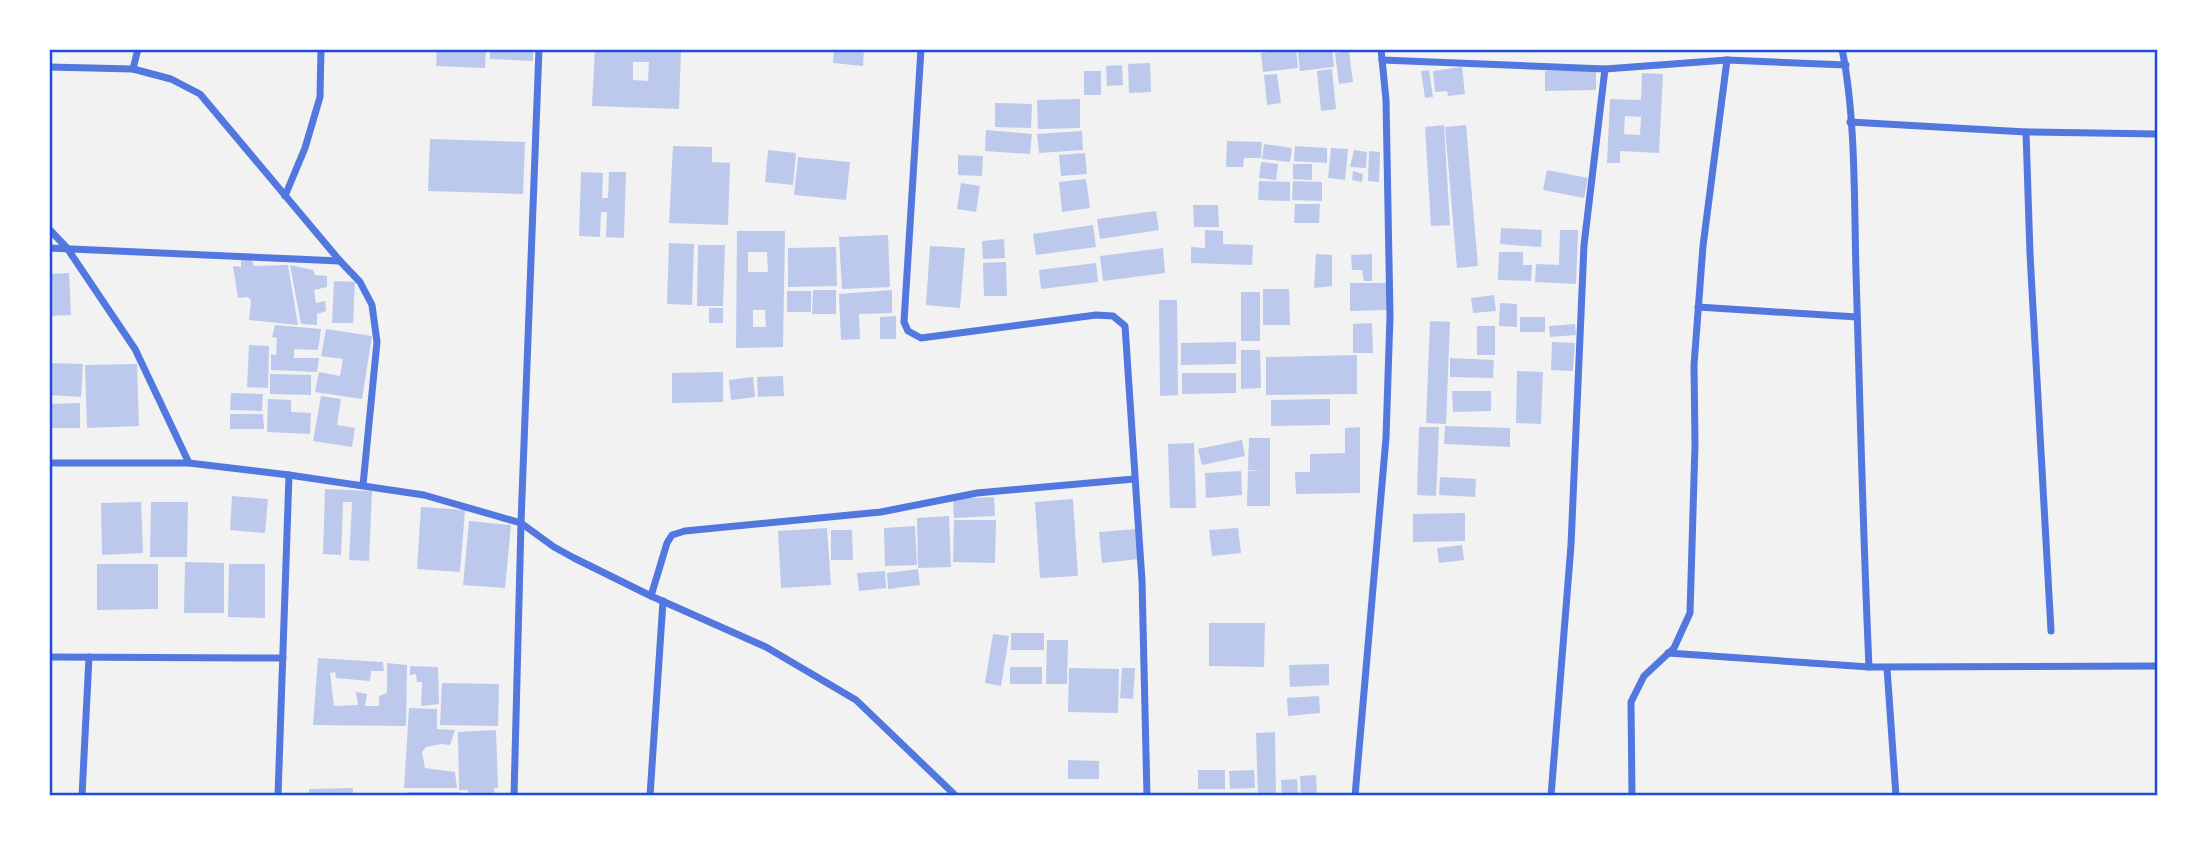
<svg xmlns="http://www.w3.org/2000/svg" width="2207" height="845" font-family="'Golos Text',sans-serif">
<rect width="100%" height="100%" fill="#f2f2f2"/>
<g fill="#bdc9ec" fill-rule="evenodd">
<polygon points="437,49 486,49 485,68 436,66"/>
<polygon points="490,49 533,49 533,61 490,59"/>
<path d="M595,49H681L679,109L592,106ZM633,62H649L648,81L633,80Z"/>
<polygon points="834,49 864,49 863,66 833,63"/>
<polygon points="1296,49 1298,68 1263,72 1261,53"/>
<polygon points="1322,49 1332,49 1334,67 1300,71 1298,52"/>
<polygon points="1349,51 1353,82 1339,84 1335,53"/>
<polygon points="1150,63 1151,92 1129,93 1128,64"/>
<polygon points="1122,65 1123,85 1107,86 1106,66"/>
<polygon points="1462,67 1465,94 1448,96 1447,91 1435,92 1433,71"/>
<polygon points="1332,69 1336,109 1321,111 1317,71"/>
<polygon points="1429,70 1433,97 1425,98 1421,71"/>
<polygon points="1596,70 1596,90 1545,91 1545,71"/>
<rect x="1084" y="71" width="17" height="24"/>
<path d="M1642,73L1663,74L1659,153L1620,151V163H1607L1610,99L1641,100ZM1625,116L1641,117L1640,135L1624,134Z"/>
<polygon points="1277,74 1281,103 1267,105 1264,75"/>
<polygon points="1080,99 1080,128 1038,129 1037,100"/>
<polygon points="995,103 1032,104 1031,128 995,127"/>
<polygon points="1444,125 1450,225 1431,226 1425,127"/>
<polygon points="1466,125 1478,266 1457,268 1445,127"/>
<polygon points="986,130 1032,134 1030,154 985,151"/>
<polygon points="1082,131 1083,150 1039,153 1037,134"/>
<polygon points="430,139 525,142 523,194 428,191"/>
<polygon points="1227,141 1262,142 1261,158 1244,158 1243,167 1226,167"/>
<polygon points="1264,144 1292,148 1290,162 1262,159"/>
<polygon points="673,146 712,147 712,162 730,163 728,225 669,223"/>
<polygon points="1295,146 1327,148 1327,163 1294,161"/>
<polygon points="1331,148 1348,149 1345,180 1328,178"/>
<polygon points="768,150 796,153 793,185 765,182"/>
<polygon points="1354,150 1367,152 1366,168 1350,167"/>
<polygon points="1369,151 1380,152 1379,182 1368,181"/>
<polygon points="1085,153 1087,174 1061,176 1059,155"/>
<polygon points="958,155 983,156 982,176 958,175"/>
<polygon points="798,157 850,162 846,200 794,195"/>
<polygon points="1261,162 1278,164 1276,180 1259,178"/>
<polygon points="1293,164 1312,164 1312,180 1293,179"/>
<polygon points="1547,170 1588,178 1584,198 1543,190"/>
<polygon points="1353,171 1363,174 1362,182 1352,180"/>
<polygon points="581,172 603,173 602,198 608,198 609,172 626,172 624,238 606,237 607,212 601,212 600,237 579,236"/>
<polygon points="1086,179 1090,208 1062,212 1059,182"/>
<polygon points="1259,181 1290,182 1290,201 1258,200"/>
<polygon points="1293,181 1322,182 1322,201 1292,200"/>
<polygon points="961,183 980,186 976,212 957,209"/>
<polygon points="1295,204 1320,204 1319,223 1294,223"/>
<polygon points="1193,205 1218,205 1219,227 1194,227"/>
<polygon points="1156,211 1159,230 1100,239 1097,219"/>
<polygon points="1093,225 1096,247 1036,255 1033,234"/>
<polygon points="1501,228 1542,230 1541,247 1500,244"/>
<polygon points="1205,230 1223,231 1223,244 1253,245 1252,265 1191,263 1191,247 1205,248"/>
<polygon points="1560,230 1578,230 1576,284 1535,282 1536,264 1559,265"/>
<path d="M737,231H785L783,347L736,348ZM748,252H767L768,272H748ZM753,310H765L766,327H753Z"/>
<polygon points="888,235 890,287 842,289 839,237"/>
<polygon points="1004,239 1005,258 983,259 982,241"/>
<polygon points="669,243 694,244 692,305 667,304"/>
<polygon points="698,245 725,245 723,306 697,306"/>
<polygon points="930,246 965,248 960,308 926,305"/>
<polygon points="836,247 837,286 788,287 788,248"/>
<polygon points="1163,248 1165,273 1103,281 1100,256"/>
<polygon points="1499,252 1523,252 1523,265 1532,265 1531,281 1498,280"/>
<polygon points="1316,254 1332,255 1332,286 1314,288"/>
<polygon points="1372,254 1372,281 1364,281 1362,270 1352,270 1351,255"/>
<polygon points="241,260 252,260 254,266 288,265 298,325 249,320 251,300 247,297 238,298 233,266 241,267"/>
<polygon points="1006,262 1007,296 984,296 983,263"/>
<polygon points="1096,263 1098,282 1041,289 1039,270"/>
<polygon points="290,265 313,270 315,275 327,276 327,287 314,290 316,303 325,301 326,311 317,314 317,325 301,324"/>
<polygon points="69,273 71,315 49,316 49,274"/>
<polygon points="334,281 355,282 353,323 332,323"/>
<polygon points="1350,283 1388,283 1388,310 1350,311"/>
<polygon points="1263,289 1289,289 1290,325 1263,325"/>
<polygon points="813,290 836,290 836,314 812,314"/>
<polygon points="892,290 892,313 859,314 860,339 841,340 839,294"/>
<rect x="787" y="291" width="24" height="21"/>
<rect x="1241" y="292" width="19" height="49"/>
<polygon points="1494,295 1496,311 1473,313 1471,298"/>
<polygon points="1159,300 1177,300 1178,395 1160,396"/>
<polygon points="1500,303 1517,304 1517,327 1499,326"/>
<rect x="709" y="308" width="14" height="15"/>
<polygon points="896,316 896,339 880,339 880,317"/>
<rect x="1520" y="317" width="25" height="15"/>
<polygon points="1430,321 1450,322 1446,424 1426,423"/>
<polygon points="1372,323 1373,353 1353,353 1353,324"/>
<polygon points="1575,324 1576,335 1550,337 1549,326"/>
<polygon points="275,325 321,329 318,350 294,349 294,358 319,358 317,372 271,370 271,354 276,355 277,338 272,337"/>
<rect x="1477" y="326" width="18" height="29"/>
<polygon points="326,329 372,336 362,399 315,392 319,372 340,376 343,359 321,356"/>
<polygon points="1236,342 1236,364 1181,365 1181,343"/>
<polygon points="1552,342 1575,343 1573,371 1551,370"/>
<polygon points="249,345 269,346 268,388 247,387"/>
<polygon points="1241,350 1260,350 1261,388 1241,389"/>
<polygon points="1357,355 1357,394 1266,395 1266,357"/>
<polygon points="1450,358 1494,360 1493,378 1450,377"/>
<polygon points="49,363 83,364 81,397 49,395"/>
<polygon points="137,364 139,426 87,428 85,365"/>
<polygon points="1517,371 1543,372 1541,424 1516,423"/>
<polygon points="723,372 723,402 672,403 672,373"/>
<polygon points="1182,373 1236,373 1236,393 1182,394"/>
<polygon points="270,374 311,375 311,395 270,394"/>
<polygon points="783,376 784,396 758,397 757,377"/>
<polygon points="753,377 755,397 731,400 729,380"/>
<polygon points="1452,391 1491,391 1491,411 1453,412"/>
<polygon points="231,393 263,394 262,411 230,410"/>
<polygon points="321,396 341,399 337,425 355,428 352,447 313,441"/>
<polygon points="268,399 291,400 291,412 311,413 310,434 267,432"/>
<polygon points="1330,399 1330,425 1271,426 1271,400"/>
<polygon points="80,403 80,428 49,428 49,404"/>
<polygon points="230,414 263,414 264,429 230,429"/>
<polygon points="1445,426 1510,428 1510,447 1444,444"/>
<polygon points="1360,427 1360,493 1296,494 1295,472 1310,472 1310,454 1345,453 1345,428"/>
<polygon points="1419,427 1439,427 1436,496 1417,495"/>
<polygon points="1249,438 1270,438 1270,506 1247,506 1248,471 1263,471 1248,470"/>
<polygon points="1242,440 1245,456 1202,465 1198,449"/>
<polygon points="1194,443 1196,508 1170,508 1168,444"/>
<polygon points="1241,471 1242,495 1206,498 1205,473"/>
<polygon points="1440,477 1476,479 1475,497 1439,495"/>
<polygon points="325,489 372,491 369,561 349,560 352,502 343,502 341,555 323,554"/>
<polygon points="232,496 268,499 265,533 230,530"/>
<polygon points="994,497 995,516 954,518 953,499"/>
<polygon points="1073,499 1078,576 1040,578 1035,502"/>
<polygon points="141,502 143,553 102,555 101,503"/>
<polygon points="151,502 188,502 187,557 150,557"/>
<polygon points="421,507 465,510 460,572 417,569"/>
<polygon points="1465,513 1465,541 1413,542 1413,514"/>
<polygon points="949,516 951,567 918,568 917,518"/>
<polygon points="954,520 996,520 995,563 953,562"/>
<polygon points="469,521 511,525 505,588 463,585"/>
<polygon points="915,526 917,565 885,566 884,528"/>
<polygon points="827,528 831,585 781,588 778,531"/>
<polygon points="1238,528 1241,553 1212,556 1209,530"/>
<polygon points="1136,529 1139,559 1102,563 1099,532"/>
<polygon points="831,530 852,530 853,560 831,560"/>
<polygon points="1462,545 1464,560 1439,563 1437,548"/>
<polygon points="185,562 224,563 224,613 184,613"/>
<polygon points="97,564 158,564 158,609 97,610"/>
<polygon points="229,564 265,564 265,618 228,617"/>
<polygon points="918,569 920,585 888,589 887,573"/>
<polygon points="885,571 886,588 859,591 857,573"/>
<polygon points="1209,623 1265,623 1264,667 1209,666"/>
<rect x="1011" y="633" width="33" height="17"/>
<polygon points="993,634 1009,636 1001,686 985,683"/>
<polygon points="1047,640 1068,640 1067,684 1046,684"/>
<polygon points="318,658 383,662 384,671 371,671 370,681 336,678 335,672 330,673 334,706 358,705 356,692 367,694 365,706 379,706 379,696 387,693 387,663 407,665 406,726 313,725"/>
<polygon points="1329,664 1329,685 1290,687 1289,665"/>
<polygon points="410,666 438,667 439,704 421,706 422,682 417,682 416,674 410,675"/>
<rect x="1010" y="667" width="32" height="17"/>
<polygon points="1069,668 1119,669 1118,713 1068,712"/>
<polygon points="1122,668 1135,668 1133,699 1120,698"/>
<polygon points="442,683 499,684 498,726 440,725"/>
<polygon points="1319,696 1320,713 1288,716 1287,698"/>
<polygon points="409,708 437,709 437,729 455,730 450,745 441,744 426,747 422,752 425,768 455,772 457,788 404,788"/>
<polygon points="496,730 498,788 494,788 495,796 468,796 468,790 459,790 458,732"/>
<polygon points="1275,732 1276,796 1258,796 1256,733"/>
<polygon points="1068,760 1099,761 1099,779 1068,779"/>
<rect x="1198" y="770" width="27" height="19"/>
<polygon points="1254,770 1255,788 1230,789 1229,771"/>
<polygon points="1316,775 1317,796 1301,796 1300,776"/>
<polygon points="1297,779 1298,796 1282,796 1281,780"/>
<polygon points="353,788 353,796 309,796 309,789"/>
<rect x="407" y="792" width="54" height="4"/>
</g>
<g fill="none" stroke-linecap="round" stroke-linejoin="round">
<g stroke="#5277de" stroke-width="7">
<polyline points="921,49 904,322 908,331 921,338 1096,315 1113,316 1125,326 1142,581 1147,796"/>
<polyline points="1382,60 1605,69 1727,60 1846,65"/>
<polyline points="49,67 133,69 171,79 200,94 340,261 360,282 372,305 377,342 363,485"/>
<polyline points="133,69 138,49"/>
<polyline points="1850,122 2026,132 2158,134"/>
<polyline points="2026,132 2030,254 2051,631"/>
<polyline points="285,196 305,148 320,97 321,49"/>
<polyline points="49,229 67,248 135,349 189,463"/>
<polyline points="49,248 340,261"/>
<polyline points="1698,307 1857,317"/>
<polyline points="49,463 189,463 289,475 424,495 521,523 554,547 574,558 651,596 766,647 856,700 956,796"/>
<polyline points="651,596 667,543 672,535 685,531 881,512 977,493 1134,479"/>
<path d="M1668,653L1869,667C1863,535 1860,404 1856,272C1854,201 1856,118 1842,49"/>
<polyline points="49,657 283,658"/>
<polyline points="1869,667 2158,666"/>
<polyline points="1887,668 1896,796"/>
<polyline points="82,796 89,657"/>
<polyline points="278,796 289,475"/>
<polyline points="514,796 521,523 539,49"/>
<polyline points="650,796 663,601"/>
<polyline points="1355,796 1386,438 1390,316 1386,100 1381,49"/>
<polyline points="1551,796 1571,545 1584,245 1605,69"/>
<polyline points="1632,796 1631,702 1644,676 1674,648 1690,613 1695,445 1694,365 1703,246 1727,60"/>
</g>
</g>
<rect width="2207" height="845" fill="none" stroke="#ffffff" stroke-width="102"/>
<rect x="51" y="51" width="2105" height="743" fill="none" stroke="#1d4ed8" stroke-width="2.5"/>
</svg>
